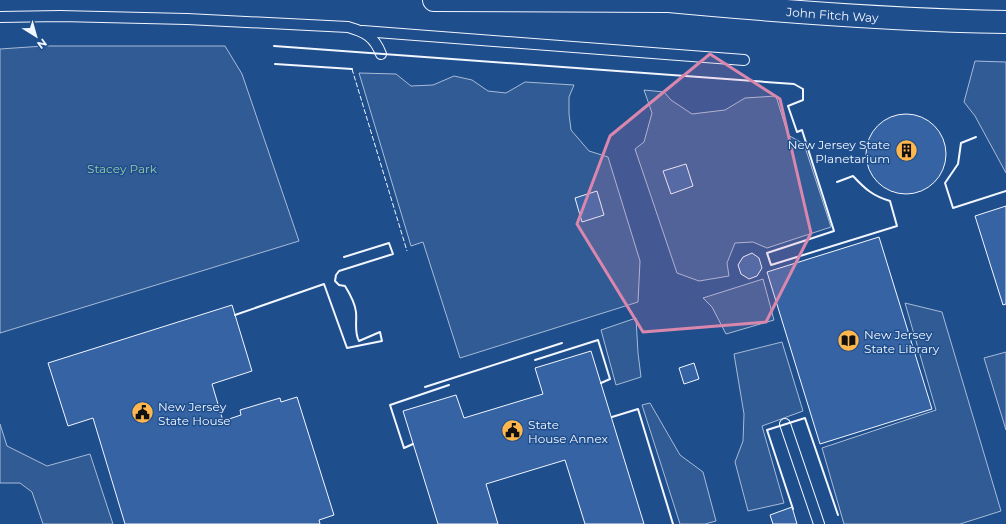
<svg xmlns="http://www.w3.org/2000/svg" width="1006" height="524" font-family="Montserrat,sans-serif">
<rect width="100%" height="100%" fill="#1f4e8c"/>
<g fill="#305b95" stroke="#a8bbd7">
<polygon points="44,46 225,46 242,74 299,241 0,333 0,49"/>
<polygon points="975,61 1006,62 1006,173 975,116 964,102"/>
<polygon points="359,73 396,74 411,86 433,85 454,76 472,80 488,91 506,93 525,82 574,85 569,97 569,114 571,130 589,151 608,157 640,261 638,302 460,358 423,242 411,246"/>
<polygon points="644,90 664,92 671,100 692,114 725,110 745,98 776,96 788,135 804,144 831,227 767,248 753,242 735,243 727,263 729,276 699,281 677,273 635,149 644,142 652,113"/>
<polygon points="763,279 774,320 726,334 712,307 703,298"/>
<polygon points="905,303 942,312 1001,511 960,524 844,524 822,448 936,410"/>
<polygon points="636,318 638,353 641,377 616,385 601,330"/>
<polygon points="782,342 803,411 762,426 784,503 748,511 735,462 743,441 744,414 734,354"/>
<polygon points="1006,352 1006,430 984,358"/>
<polygon points="650,403 680,455 703,472 716,521 705,524 680,524 642,405"/>
<polygon points="0,424 7,446 47,466 90,454 113,524 43,524 32,492 20,483 0,483"/>
</g>
<g fill="#3563a3" stroke="#f2f6ff">
<circle cx="906" cy="154" r="40"/>
<polygon points="686,164 693,186 671,194 663,171"/>
<polygon points="597,191 604,215 582,222 575,198"/>
<polygon points="1006,206 1006,304 1003,305 975,216"/>
<polygon points="879,237 932,409 820,444 767,272"/>
<polygon points="752,253 759,258 762,268 757,276 749,279 741,274 738,265 743,257"/>
<polygon points="232,305 252,371 212,384 223,421 241,415 240,410 280,398 281,402 297,397 334,515 319,520 320,524 125,524 93,418 68,426 48,363"/>
<polygon points="591,351 644,524 585,524 565,460 486,484 498,524 438,524 403,411 456,395 464,418 543,394 535,368"/>
<polygon points="694,363 699,379 684,384 679,368"/>
<polygon points="792,507 797,524 773,524 770,515"/>
</g>
<g fill="none" stroke-linecap="round" stroke-linejoin="round">
<defs>
<g id="lane">
<path d="M0,17L60,16L187,19L348,27C365,32 374,36 381,54"/>
<polyline points="363,31 744,60"/>
<polyline points="785,424 819,524"/>
</g>
<g id="highway">
<polyline points="434,0 668,1"/>
<path id="s1" d="M658,0C774,11 890,20 1006,22"/>
</g>
</defs>
<use href="#lane" stroke="#f2f6ff" stroke-width="12"/>
<use href="#highway" stroke="#f2f6ff" stroke-width="24"/>
<use href="#lane" stroke="#1f4e8c" stroke-width="10"/>
<use href="#highway" stroke="#1f4e8c" stroke-width="22"/>
<polyline stroke="#f2f6ff" stroke-width="1" stroke-dasharray="5 2" stroke-linecap="butt" points="352,69 407,251"/>
<g stroke="#f2f6ff" stroke-width="2">
<path d="M274,46L794,84L803,89V100L788,106L797,132L802,130L834,231L767,253L771,265L897,226L890,201C873,196 865,189 853,176L837,182"/>
<polyline points="275,64 352,69"/>
<polyline points="976,137 961,143 958,164 945,183 953,208 1006,191"/>
<path d="M235,315L324,284L347,348L382,341L380,332L359,341C354,332 357,322 356,312C355,303 350,294 345,286L339,285L335,281L336,275L339,271L393,254L389,243L344,257"/>
<polyline points="535,360 598,340 610,379 601,383"/>
<polyline points="425,387 562,343"/>
<polyline points="612,417 638,409 673,524"/>
<polyline points="413,444 404,448 390,405 449,385"/>
<polyline points="793,509 767,430 805,418 838,515"/>
</g>
</g>
<path fill="#da87ad" fill-opacity="0.2" stroke="#da87ad" stroke-width="3" stroke-linejoin="round" d="M710,54L780,99L811,233L766,322L643,332L577,224L610,136Z"/>
<defs>
<symbol id="building-disc" viewBox="-11 -11 22 22"><circle r="9.5" fill="#ffb74d" stroke="#1f4e8c"/><path d="M-4-6H4V6H1V3H-1V6H-4ZM-2.5-4.3h1.7v1.8h-1.7ZM.8-4.3h1.7v1.8H.8ZM-2.5-1h1.7V.8h-1.7ZM.8-1h1.7V.8H.8Z" fill="#111"/></symbol>
<symbol id="library-disc" viewBox="-11 -11 22 22"><circle r="9.5" fill="#ffb74d" stroke="#1f4e8c"/><path d="M-6-4Q-3-5.5-.7-3.5V5Q-3 3-6 4ZM6-4Q3-5.5 .7-3.5V5Q3 3 6 4Z" fill="#111"/></symbol>
<symbol id="civic-disc" viewBox="-11 -11 22 22"><circle r="9.5" fill="#ffb74d" stroke="#1f4e8c"/><path d="M-.6-6.5H3V-4.5H.6V-3L4-1V1h2V6H-6V1h2V-1L-.6-3ZM-1.2 2.5V6h2.4V2.5Z" fill="#111"/></symbol>
</defs>
<g fill-rule="evenodd">
<use href="#building-disc" x="894" y="138" width="25" height="25"/>
<use href="#library-disc" x="836" y="328" width="25" height="25"/>
<use href="#civic-disc" x="130" y="400" width="25" height="25"/>
<use href="#civic-disc" x="500" y="418" width="25" height="25"/>
</g>
<g text-anchor="middle" dominant-baseline="central" stroke-width="3" stroke-linejoin="round" paint-order="stroke">
<g font-size="12" fill="#f2f6ff" stroke="#1f4e8c">
<text stroke="none"><textPath href="#s1" startOffset="175">John Fitch Way</textPath></text>
</g>
<g font-size="12" fill="#f2f6ff" stroke="#1f4e8c" text-anchor="start">
<text x="890" y="144" text-anchor="end">New Jersey State<tspan x="890" dy="14">Planetarium</tspan></text>
<text x="864" y="334">New Jersey<tspan x="864" dy="14">State Library</tspan></text>
<text x="158" y="406">New Jersey<tspan x="158" dy="14">State House</tspan></text>
<text x="528" y="424">State<tspan x="528" dy="14">House Annex</tspan></text>
</g>
<g font-size="12" fill="#97c8a6" stroke="#1f4e8c">
<text x="122" y="168">Stacey Park</text>
</g>
</g>
<g transform="translate(36 36) rotate(143)" stroke="#1f4e8c" stroke-width="3" paint-order="stroke">
<path d="M0-3L7 15L0 10L-7 15Z" fill="#f2f6ff"/>
<text y="-6" font-size="11" font-weight="bold" text-anchor="middle" fill="#f2f6ff">N</text>
</g>
</svg>
